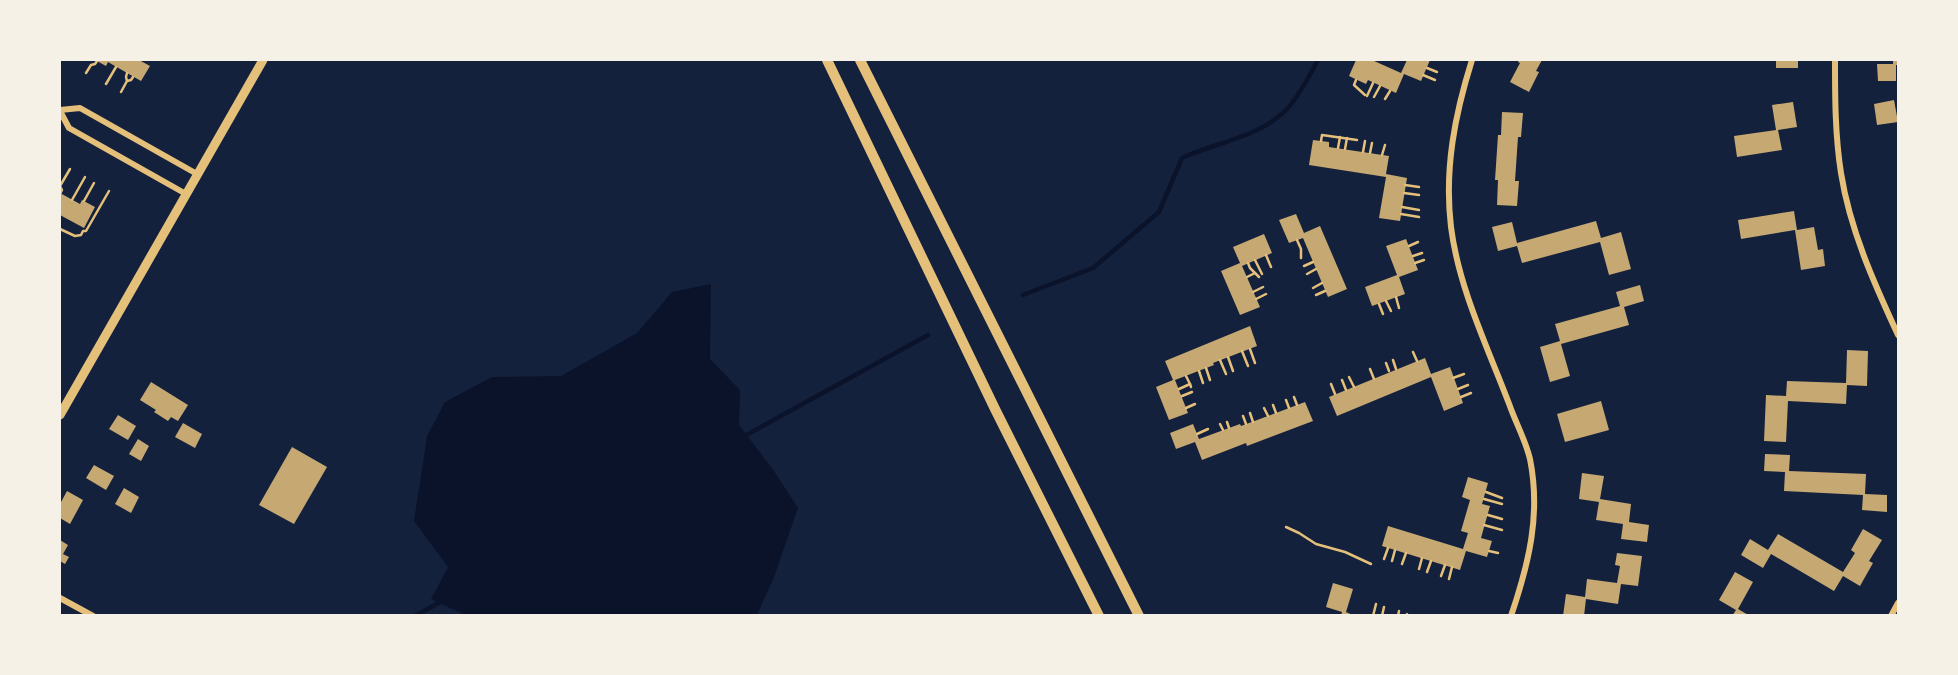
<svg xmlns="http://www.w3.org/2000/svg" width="1958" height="675" font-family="'PT Serif',serif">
<rect width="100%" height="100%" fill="#14213d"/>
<polygon fill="#0b132b" points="711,284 710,359 740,390 739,425 774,471 798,508 774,577 757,615 465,615 431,599 448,567 414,521 427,436 445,402 492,377 561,376 637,333 672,292"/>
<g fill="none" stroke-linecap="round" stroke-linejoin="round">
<g stroke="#0b132b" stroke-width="4.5">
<path d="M1023,295L1093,268L1159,212L1182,158C1216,142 1258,138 1286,110C1299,97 1309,76 1318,60"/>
<polyline points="741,438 928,335"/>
<polyline points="415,616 442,601"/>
</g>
</g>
<g fill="#c6a872">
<polygon points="95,60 139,60 150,66 141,81 108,62 106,66"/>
<polygon points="1356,60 1372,60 1401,73 1407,60 1430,60 1421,81 1404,74 1396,93 1368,80 1366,84 1349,76"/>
<polygon points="1519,60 1542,60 1536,71 1539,72 1529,92 1510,82 1520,63 1518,62"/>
<rect x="1776" y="60" width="22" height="8"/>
<polygon points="1893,60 1898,60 1898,65 1896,65 1896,81 1878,81 1877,64 1893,64"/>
<polygon points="1894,100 1898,122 1877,125 1874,104"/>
<polygon points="1793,102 1797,127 1778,130 1782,150 1737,157 1734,136 1776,130 1772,105"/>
<polygon points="1502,112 1523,113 1521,137 1518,137 1515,181 1519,181 1517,206 1497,205 1498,180 1495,180 1498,135 1501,135"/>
<polygon points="1313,140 1329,142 1329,147 1389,156 1386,174 1407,178 1400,221 1379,218 1386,177 1309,165"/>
<polygon points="60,193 80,204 82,200 95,207 84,228 60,215"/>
<polygon points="1794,211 1797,230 1814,227 1818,250 1823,249 1825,266 1801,270 1795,230 1741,239 1738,220"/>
<polygon points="1296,214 1304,233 1320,226 1347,289 1328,297 1303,238 1289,243 1279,220"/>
<polygon points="1596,221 1601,238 1621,232 1631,269 1609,275 1600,242 1522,263 1517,246 1498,251 1492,227 1512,222 1517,243"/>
<polygon points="1264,234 1272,253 1242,266 1260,307 1240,315 1221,271 1240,263 1233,247"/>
<polygon points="1406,239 1418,270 1399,277 1405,294 1372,306 1365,287 1397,275 1386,246"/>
<polygon points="1640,285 1644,301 1624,307 1629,325 1561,344 1570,376 1550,382 1540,347 1560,341 1555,324 1620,306 1616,292"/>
<polygon points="1250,326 1257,346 1213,363 1214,365 1175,380 1188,413 1169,420 1156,387 1173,380 1165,361"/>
<polygon points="1847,350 1868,351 1867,386 1847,385 1846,404 1788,401 1786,442 1764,441 1766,395 1786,396 1787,381 1846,383"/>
<polygon points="1425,358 1431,374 1450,367 1463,403 1444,411 1431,377 1337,416 1329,397"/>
<polygon points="151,382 188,405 178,421 171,417 168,421 154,412 156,410 140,400"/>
<polygon points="1601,401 1609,430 1565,442 1557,414"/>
<polygon points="1305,402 1313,421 1247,446 1246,443 1202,460 1195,442 1176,449 1170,433 1193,424 1199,439 1240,424 1241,426"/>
<polygon points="118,415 136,426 128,440 109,429"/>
<polygon points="183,423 202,434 195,448 175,437"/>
<polygon points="138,439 149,446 141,461 129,454"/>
<polygon points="292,447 327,467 294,524 259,505"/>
<polygon points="1765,454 1790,455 1789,471 1866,474 1865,494 1887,495 1887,512 1862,510 1863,495 1784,491 1785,472 1764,471"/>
<polygon points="94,465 114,476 106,490 86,478"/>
<polygon points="1582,473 1604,476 1600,499 1631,504 1629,522 1649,525 1647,542 1621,539 1623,524 1596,520 1599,502 1579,499"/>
<polygon points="1468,477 1488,483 1482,504 1490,506 1481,538 1492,541 1487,557 1466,551 1460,570 1382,546 1388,526 1463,549 1468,533 1461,531 1470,500 1462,497"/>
<polygon points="124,488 139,497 131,513 115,504"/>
<polygon points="67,491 83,500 70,524 60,518 60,504"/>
<polygon points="1863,529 1882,540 1869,561 1873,563 1860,586 1843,576 1834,591 1771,554 1763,568 1741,555 1750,539 1768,550 1778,534 1843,572 1855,553 1851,550"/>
<polygon points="60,540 68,545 63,554 69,557 65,564 60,561"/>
<polygon points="1617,553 1642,556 1638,586 1621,584 1618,604 1586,599 1584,616 1563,616 1566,594 1585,597 1587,579 1617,583 1620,566 1615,565"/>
<polygon points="1735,572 1753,582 1738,609 1750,616 1732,616 1736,610 1719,600"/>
<polygon points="1333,583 1353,589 1346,612 1355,616 1341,616 1342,612 1326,607"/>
</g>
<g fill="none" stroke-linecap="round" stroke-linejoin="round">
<g stroke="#e5c07b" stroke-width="2.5">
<polyline points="1427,68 1437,72"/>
<polyline points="86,73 91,65 95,64 97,61"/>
<polyline points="1423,75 1435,80"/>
<polyline points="1356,80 1354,85 1365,95"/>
<polyline points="127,81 126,77 127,73"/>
<polyline points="106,84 116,67"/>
<polyline points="121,92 127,81 131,80 133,77"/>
<polyline points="1367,96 1373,83"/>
<polyline points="1374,97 1380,86"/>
<polyline points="1385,99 1390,91"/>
<polyline points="1321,141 1322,135 1357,140"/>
<polyline points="1338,148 1340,137"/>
<polyline points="1345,149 1347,138"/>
<polyline points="1363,152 1365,141"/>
<polyline points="1370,153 1372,143"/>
<polyline points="1382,155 1385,145"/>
<polyline points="1405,185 1419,187"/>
<polyline points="1404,193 1419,195"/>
<polyline points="60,194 62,190 60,186 70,169"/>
<polyline points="72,200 85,177"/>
<polyline points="84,201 94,183"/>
<polyline points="1402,207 1419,210"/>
<polyline points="1401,214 1419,217"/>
<polyline points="60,229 75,236 81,235 83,231 86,231 109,191"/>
<polyline points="1297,240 1301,249 1301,258"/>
<polyline points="1409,246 1418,242"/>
<polyline points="1266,255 1271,267"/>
<polyline points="1413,256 1422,253"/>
<polyline points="1255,260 1262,274"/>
<polyline points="1248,263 1250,268 1259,277"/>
<polyline points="1415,263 1424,260"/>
<polyline points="1304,266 1313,262"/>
<polyline points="1307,274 1316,269"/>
<polyline points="1247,277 1255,273"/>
<polyline points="1313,288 1322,283"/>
<polyline points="1253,292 1263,287"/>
<polyline points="1316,295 1325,291"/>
<polyline points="1396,297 1399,308"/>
<polyline points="1256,299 1266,294"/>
<polyline points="1386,301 1391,311"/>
<polyline points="1379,304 1383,314"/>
<polyline points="1250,349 1255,363"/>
<polyline points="1242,351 1248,366"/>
<polyline points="1413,352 1417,361"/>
<polyline points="1228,357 1233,371"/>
<polyline points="1220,360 1226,374"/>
<polyline points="1393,360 1396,369"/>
<polyline points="1386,363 1389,371"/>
<polyline points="1206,368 1210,380"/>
<polyline points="1370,369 1374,379"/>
<polyline points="1199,371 1203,383"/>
<polyline points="1186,376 1190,384"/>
<polyline points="1349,377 1354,387"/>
<polyline points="1453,378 1464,374"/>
<polyline points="1342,380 1346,390"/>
<polyline points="1331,384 1335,394"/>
<polyline points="1179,389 1190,384 1191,387"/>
<polyline points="1458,389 1468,385"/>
<polyline points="1182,396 1192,392"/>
<polyline points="1294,397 1297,405"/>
<polyline points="1461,397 1471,393"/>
<polyline points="1286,400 1289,408"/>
<polyline points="1273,405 1276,413"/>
<polyline points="1186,408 1195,404"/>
<polyline points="1264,408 1268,416"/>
<polyline points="1250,413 1253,422"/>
<polyline points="1243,416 1246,424"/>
<polyline points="1227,422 1229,428"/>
<polyline points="1220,424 1223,430"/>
<polyline points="1197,434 1208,429"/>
<polyline points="1486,492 1502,498"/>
<polyline points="1484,499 1502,504"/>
<polyline points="1488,515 1502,519"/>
<polyline points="1484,525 1502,530"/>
<polyline points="1286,527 1299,533 1316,544 1345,552 1371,564"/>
<polyline points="1489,551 1498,553"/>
<polyline points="1384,559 1388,548"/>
<polyline points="1392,561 1395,550"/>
<polyline points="1402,564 1406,553"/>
<polyline points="1419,569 1422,558"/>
<polyline points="1427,572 1431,561"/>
<polyline points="1441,576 1445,565"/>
<polyline points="1449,579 1452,567"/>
<polyline points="1373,616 1376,604"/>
<polyline points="1382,616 1384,607"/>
<polyline points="1398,616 1399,611"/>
<polyline points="1406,616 1407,614"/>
</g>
<g stroke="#e5c07b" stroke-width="6">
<path d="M1472,60C1455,114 1444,169 1451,227C1459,290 1489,350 1511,409C1517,425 1526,442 1530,459C1541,514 1529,563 1511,616"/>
<path d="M1835,60C1835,97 1835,135 1841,173C1850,230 1874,283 1898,335"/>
<polyline points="60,110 80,108 197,174"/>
<polyline points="60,111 69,128 186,194"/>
<polyline points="60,598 93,616"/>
<polyline points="1891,616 1898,603"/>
</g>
<polyline stroke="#e5c07b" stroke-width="9" points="60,415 263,60"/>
<g stroke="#e5c07b" stroke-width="10">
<polyline points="827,60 995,409 1099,616"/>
<polyline points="860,60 1139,616"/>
</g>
</g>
<rect width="1958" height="675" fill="none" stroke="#f6f1e7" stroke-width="122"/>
</svg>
